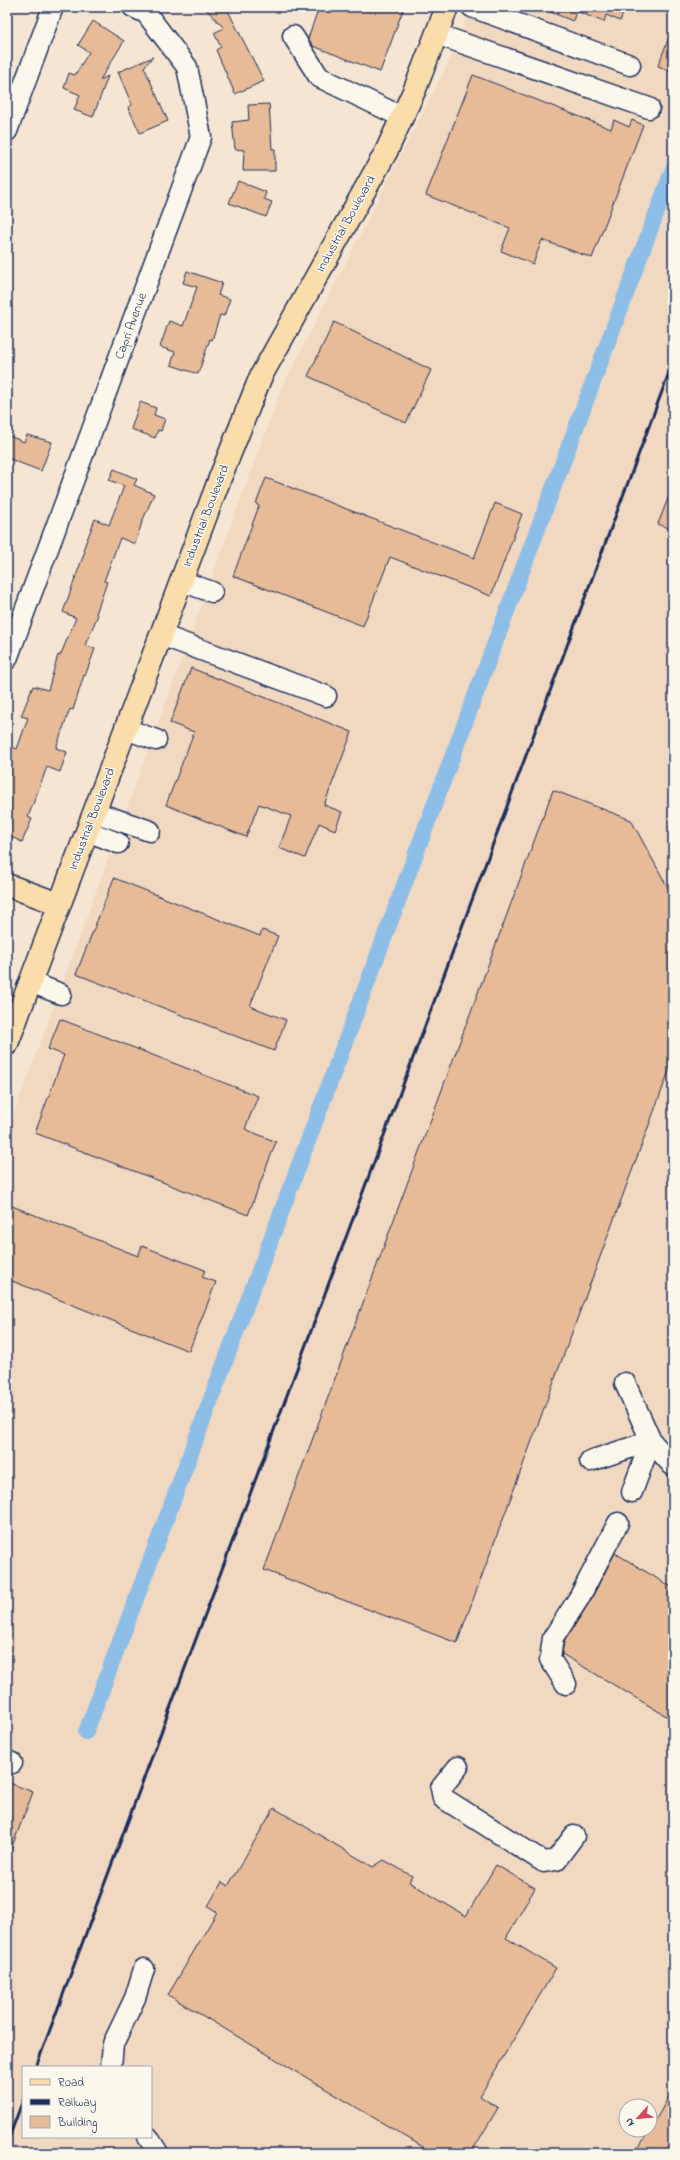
<svg xmlns="http://www.w3.org/2000/svg" width="680" height="2160" font-family="'Indie Flower',sans-serif">
<rect width="100%" height="100%" fill="#f5e5d2"/>
<filter id="ink" filterUnits="userSpaceOnUse"><feTurbulence type="fractalNoise" baseFrequency=".025" numOctaves="2"/><feDisplacementMap in="SourceGraphic" scale="8" xChannelSelector="R" yChannelSelector="G"/><feConvolveMatrix kernelMatrix="1 2 1 2 8 2 1 2 1" color-interpolation-filters="sRGB"/></filter>
<g filter="url(#ink)">
<path fill="#f1d8c0" fill-rule="evenodd" d="M471,7H673V2153H7V1133L281,390L455,50ZM23,2067H151V2137H23ZM626,2106H650V2130H626Z"/>
<g fill="none" stroke-linecap="round" stroke-linejoin="round">
<polyline stroke="#8cbee8" stroke-width="16" points="86,1732 673,169"/>
</g>
<g fill="#e7bb97" stroke="#1b2f5e">
<polygon points="204,7 226,7 264,81 235,94 216,50 221,47 214,33 224,28"/>
<polygon points="319,7 404,7 380,72 313,46 308,38"/>
<polygon points="626,7 620,21 606,15 604,22 576,11 573,21 540,8"/>
<polygon points="93,21 124,41 100,80 108,76 93,117 74,110 80,95 64,88 69,73 75,75 89,52 78,45"/>
<polygon points="672,29 673,29 673,72 658,66"/>
<polygon points="153,57 144,67 168,121 140,133 128,107 132,105 118,72"/>
<polygon points="473,75 611,129 614,120 629,127 632,120 643,125 592,258 542,240 533,264 501,251 510,228 426,195"/>
<polygon points="269,104 272,149 275,149 275,171 243,171 244,150 235,149 232,122 249,120 248,105"/>
<polygon points="238,181 266,192 264,199 272,202 266,217 229,203"/>
<polygon points="187,271 222,283 218,295 230,299 224,316 220,315 212,340 210,339 198,374 171,365 175,352 160,347 169,321 183,326 197,287 183,283"/>
<polygon points="334,322 431,370 406,423 308,376"/>
<polygon points="140,402 156,408 154,415 165,419 161,431 158,430 155,438 131,429"/>
<polygon points="7,435 24,442 27,435 52,442 41,471 7,458"/>
<polygon points="114,469 137,479 134,485 154,494 142,522 135,544 120,538 104,581 107,582 96,614 98,615 85,645 95,649 85,676 84,675 73,710 70,709 56,748 67,752 60,772 47,767 28,817 32,819 22,842 7,835 7,753 9,746 17,749 28,718 21,716 33,686 48,690 58,655 60,656 76,618 63,612 85,551 83,550 95,519 109,525 124,486 109,480"/>
<polygon points="266,478 474,558 495,503 522,514 491,596 390,557 363,626 233,576 259,506 256,504"/>
<polygon points="672,488 673,488 673,530 658,524"/>
<polygon points="191,668 352,732 324,805 342,812 335,830 319,823 305,858 279,848 291,816 259,804 246,837 166,805 194,732 170,723"/>
<polygon points="553,790 631,820 673,897 673,1060 457,1643 264,1570"/>
<polygon points="114,878 260,936 262,930 278,936 250,1006 286,1020 274,1051 76,974"/>
<polygon points="60,1019 258,1096 245,1129 276,1142 248,1215 35,1133 64,1055 48,1049"/>
<polygon points="7,1204 138,1256 142,1246 205,1270 202,1277 216,1282 189,1351 7,1279"/>
<polygon points="615,1553 673,1588 673,1720 562,1654 564,1642 589,1603"/>
<polygon points="7,1782 33,1792 8,1857 7,1857"/>
<polygon points="274,1808 373,1867 384,1860 412,1876 409,1882 466,1916 496,1865 535,1888 506,1938 556,1968 480,2096 498,2108 471,2153 433,2153 168,1995 217,1912 208,1906 222,1882 228,1886"/>
<polygon points="673,2089 673,2153 635,2153 650,2130"/>
</g>
<g fill="none" stroke-linecap="round" stroke-linejoin="round">
<defs>
<g id="minor">
<polyline points="472,7 630,65"/>
<polyline points="436,34 649,108"/>
<polyline points="293,36 319,77 402,117"/>
<polyline points="7,131 53,7"/>
<polyline points="181,581 212,592"/>
<polyline points="161,635 326,696"/>
<polyline points="7,659 201,137 187,67 146,13 133,7"/>
<polyline points="126,729 156,740"/>
<polyline points="94,812 150,831"/>
<polyline points="87,831 118,843"/>
<polyline points="30,982 61,994"/>
<polyline points="625,1383 651,1441 673,1466"/>
<polyline points="590,1461 651,1441"/>
<polyline points="632,1492 651,1441"/>
<polyline points="566,1684 550,1659 553,1638 579,1598 618,1523"/>
<polyline points="7,1761 12,1763"/>
<polyline points="458,1767 441,1788 443,1798 544,1862 556,1860 574,1836"/>
<polyline points="111,2067 113,2044 135,1998 144,1969"/>
<polyline points="148,2137 158,2153"/>
</g>
<g id="major">
<polyline points="7,885 59,904"/>
<polyline points="7,1044 220,478 261,376 386,152 415,89 447,7"/>
</g>
</defs>
<use href="#minor" stroke="#1b2f5e" stroke-width="23"/>
<use href="#major" stroke="#1b2f5e" stroke-width="25"/>
<use href="#minor" stroke="#fbf7ec" stroke-width="20"/>
<use href="#major" stroke="#fbddab" stroke-width="22"/>
<g stroke="#1b2f5e" stroke-width="3">
<polyline points="36,2067 673,362"/>
<polyline points="7,2143 23,2100"/>
</g>
</g>
</g>
<g text-anchor="middle" dominant-baseline="central" stroke-width="3" stroke-linejoin="round" paint-order="stroke">
<g font-size="13" fill="#1b2f5e" stroke="#fbf7ec">
<text transform="translate(346 224) rotate(-61)">Industrial Boulevard</text>
<text transform="translate(131 326) rotate(-70)">Capri Avenue</text>
<text transform="translate(206 516) rotate(-69)">Industrial Boulevard</text>
<text transform="translate(92 819) rotate(-69)">Industrial Boulevard</text>
</g>
</g>
<rect width="680" height="2160" fill="none" stroke="#fbf7ec" stroke-width="24"/>
<rect x="12" y="12" width="656" height="2136" fill="none" stroke="#1b2f5e" stroke-width="1.5" filter="url(#ink)"/>
<rect x="22" y="2066" width="130" height="72" fill="#fbf7ec" stroke="#a1a7b3"/>
<rect x="30" y="2079" width="20" height="6" fill="#fbddab" stroke="#a1a7b3"/>
<text x="58" y="2086" font-size="12" fill="#1b2f5e">Road</text>
<rect x="30" y="2099" width="20" height="6" fill="#1b2f5e" stroke="#a1a7b3"/>
<text x="58" y="2106" font-size="12" fill="#1b2f5e">Railway</text>
<rect x="30" y="2116" width="20" height="12" fill="#e7bb97" stroke="#a1a7b3"/>
<text x="58" y="2126" font-size="12" fill="#1b2f5e">Building</text>
<g transform="translate(638 2118) rotate(243)"><circle r="19" fill="#fbf7ec" stroke="#a1a7b3"/>
<path d="M0-3L7 15L0 10L-7 15Z" fill="#d1495b"/>
<text y="-6" font-size="11" font-weight="bold" text-anchor="middle" fill="#1b2f5e">N</text>
</g>
</svg>
